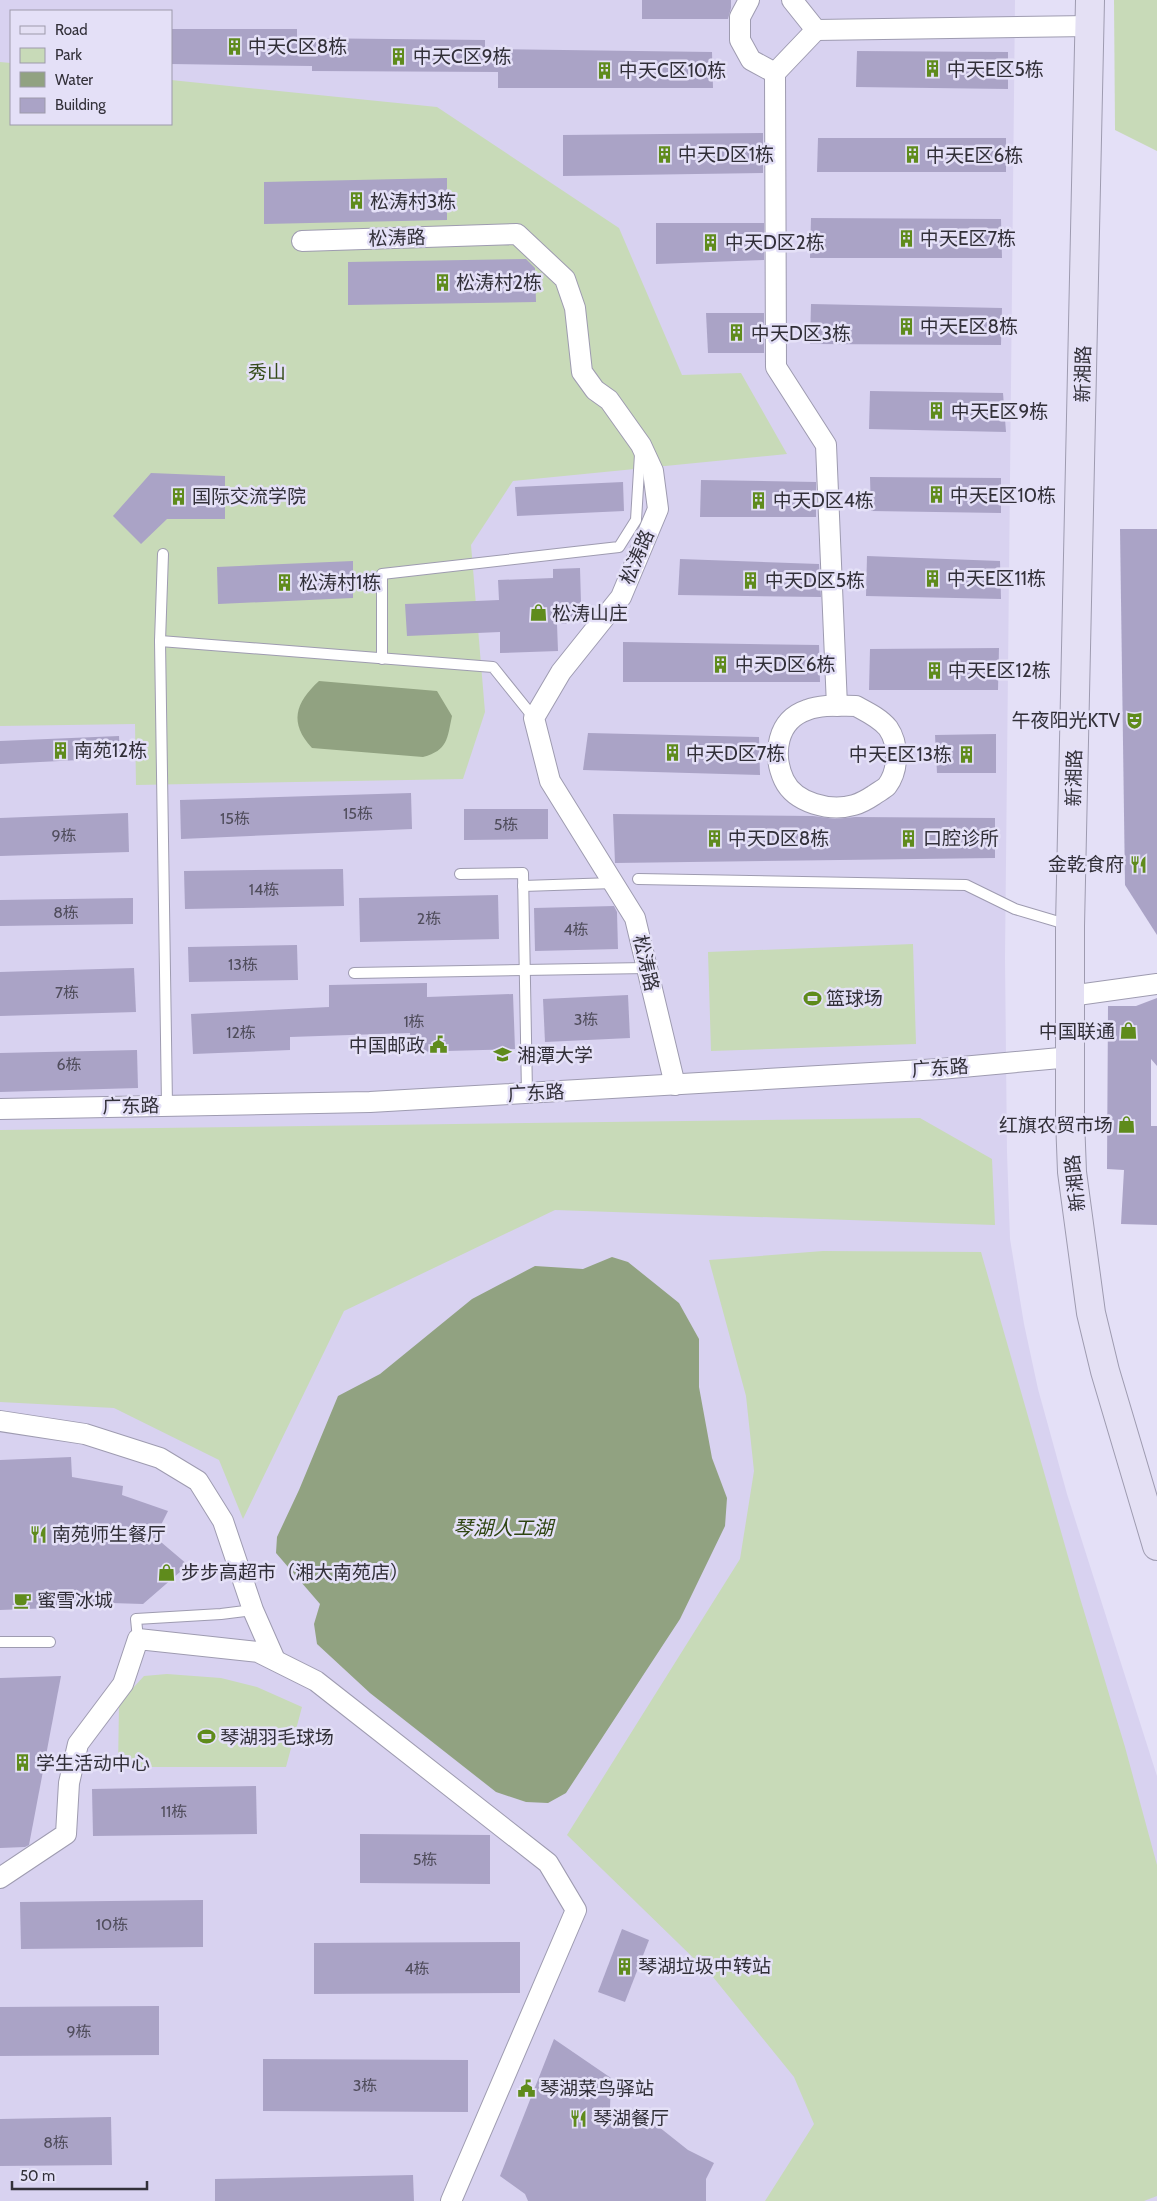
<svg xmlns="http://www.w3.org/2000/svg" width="1157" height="2201" font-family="Cabin,'Noto Sans SC',sans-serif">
<rect width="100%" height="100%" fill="#e4e0f7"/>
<path fill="#d8d2f0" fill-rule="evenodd" d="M0,0H1015L1005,958L1007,1152L1010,1239L1024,1324L1038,1389L1067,1494L1157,1776V2201H0ZM11,11H171V124H11Z"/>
<g fill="#c8dab8">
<polygon points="1114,0 1157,0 1157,151 1115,130"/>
<polygon points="0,62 11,63 11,124 171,124 171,80 437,107 619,228 682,375 741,373 787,454 513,481 471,545 485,712 463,779 136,785 135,724 0,726"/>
<polygon points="913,944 916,1044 711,1051 708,952"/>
<polygon points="920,1118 992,1159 995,1225 555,1210 344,1311 243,1519 219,1460 114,1408 0,1402 0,1130"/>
<polygon points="823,1251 981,1252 1080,1598 1125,1747 1157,1865 1157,2196 1144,2201 765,2201 814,2124 794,2077 713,1977 567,1835 740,1559 754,1471 746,1396 709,1260"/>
<polygon points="167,1674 221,1678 257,1687 302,1707 286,1767 118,1767 119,1703 144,1676"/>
</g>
<g fill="#91a281">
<path d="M319,681L437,691L452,716C447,739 448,750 423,757L312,748C289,723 295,703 319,681Z"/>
<polygon points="612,1257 628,1262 679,1303 699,1339 699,1387 712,1458 727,1498 725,1526 680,1619 566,1793 548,1803 526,1802 496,1792 370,1693 317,1644 314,1624 320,1604 276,1553 277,1537 299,1490 338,1396 380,1374 472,1299 535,1266 583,1269"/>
</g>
<g fill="#aaa3c6">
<polygon points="642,0 731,0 731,8 728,19 642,19"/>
<polygon points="171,29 297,29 297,38 485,40 485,49 712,52 713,88 498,88 498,72 312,71 312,66 171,64"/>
<polygon points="857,51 1008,52 1008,89 856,87"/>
<polygon points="763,133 763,173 563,176 563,135"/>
<polygon points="818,138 1006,138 1006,172 817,172"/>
<polygon points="447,178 447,220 264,224 264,182"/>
<polygon points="811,218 1001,219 1002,258 810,258"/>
<polygon points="656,223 764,223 764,260 656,264"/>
<polygon points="526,259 535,268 536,302 348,305 348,262"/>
<polygon points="811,304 1002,308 1001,345 810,344"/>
<polygon points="706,313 764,313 764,353 708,353"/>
<polygon points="870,391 1003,393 1006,432 869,429"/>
<polygon points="151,473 225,476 225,519 167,519 141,544 113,516"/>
<polygon points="870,477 1001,478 1001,513 871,511"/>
<polygon points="701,480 816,482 816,517 700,517"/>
<polygon points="623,482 624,511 517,516 515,487"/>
<polygon points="1120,529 1157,529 1157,935 1125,885"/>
<polygon points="867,556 1000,561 1001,599 866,596"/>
<polygon points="680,559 819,564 821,597 678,595"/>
<polygon points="353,561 353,598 218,604 217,567"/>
<polygon points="580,568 581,603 572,623 557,624 558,651 500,653 500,632 407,636 405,604 499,600 498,580 553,578 553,569"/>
<polygon points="623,642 819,645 820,682 623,682"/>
<polygon points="999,648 998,690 869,690 870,649"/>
<polygon points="588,733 759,737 760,775 583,770"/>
<polygon points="996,734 996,773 937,773 935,735"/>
<polygon points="119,736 120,758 0,764 0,741"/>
<polygon points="411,793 412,829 181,839 180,800"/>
<polygon points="464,809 548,809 548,839 464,840"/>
<polygon points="128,813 129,852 0,856 0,818"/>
<polygon points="613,814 813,816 835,819 855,817 995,818 995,858 615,863"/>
<polygon points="343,869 344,906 185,909 184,871"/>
<polygon points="498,895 499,939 360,942 359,898"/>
<polygon points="133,898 133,924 0,926 0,900"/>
<polygon points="614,906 617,912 618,949 535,951 534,908"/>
<polygon points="297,945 298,980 189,982 188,947"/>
<polygon points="134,968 136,1012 0,1016 0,972"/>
<polygon points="427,983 427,997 513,994 515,1049 411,1052 410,1033 290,1037 290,1050 193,1054 191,1014 329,1007 329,985"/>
<polygon points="628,995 630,1038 545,1042 543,999"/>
<polygon points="1157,998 1157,1066 1151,1059 1151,1126 1157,1126 1157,1225 1121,1224 1124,1170 1107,1169 1108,1006 1136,1006"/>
<polygon points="137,1050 138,1088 0,1092 0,1053"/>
<polygon points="71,1457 72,1477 123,1486 122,1495 168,1511 155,1537 188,1565 143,1604 78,1602 79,1607 0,1610 0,1460"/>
<polygon points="61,1676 29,1845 25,1847 0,1848 0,1678"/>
<polygon points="256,1786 257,1834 93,1836 92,1789"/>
<polygon points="360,1834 490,1835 490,1884 360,1883"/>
<polygon points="203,1900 203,1947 21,1949 20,1902"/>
<polygon points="622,1929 649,1940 625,2002 598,1992"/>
<polygon points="520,1942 520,1993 314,1994 314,1943"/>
<polygon points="159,2006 159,2055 0,2056 0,2007"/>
<polygon points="554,2039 611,2078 610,2109 659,2127 688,2150 714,2163 706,2179 706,2201 528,2201 525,2194 500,2176"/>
<polygon points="263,2059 468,2060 468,2112 263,2111"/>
<polygon points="111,2117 112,2165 0,2166 0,2119"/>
<polygon points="413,2175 414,2201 215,2201 215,2179"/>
</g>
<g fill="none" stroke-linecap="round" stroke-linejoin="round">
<defs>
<g id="lane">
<polyline points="163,554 160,641 167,1105"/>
<polyline points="160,641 493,667 534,718"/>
<polyline points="382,659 382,574 619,547 636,520 640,454"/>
<polyline points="460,874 523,873 527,1093"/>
<polyline points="638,879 966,885 1015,909 1069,925"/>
<polyline points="523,886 614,883"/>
<polyline points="354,973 647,968"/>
<polyline points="138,1639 136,1619 221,1614 253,1610"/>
<polyline points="0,1642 50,1642"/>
</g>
<g id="street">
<polyline points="749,0 740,17 740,40 751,60 775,73 816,30"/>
<polyline points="792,0 816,30 1090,26"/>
<polyline points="775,73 776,367 826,445 837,706"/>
<polyline points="302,241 517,234 565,279 575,308 582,372 595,390 609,400 641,445 653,471 658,509 621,597 561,672 534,718 550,781 635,918 675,1085"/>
<path d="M856,706C867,712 880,718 888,728C899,744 899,770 887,786C884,789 878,792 874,795C868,799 861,803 854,805C830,812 795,803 784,780C772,754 777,720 807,710C822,704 840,706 856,706Z"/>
<polyline points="1070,996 1157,984"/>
<polyline points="0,1109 370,1102 940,1069 1071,1057"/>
<polyline points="0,1421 85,1434 160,1458 198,1481 223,1521 253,1610 275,1660"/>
<polyline points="0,1878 66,1834 69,1783 78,1744 123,1684 138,1639 258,1652 316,1681 548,1863 576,1910 451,2201"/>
</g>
<polyline id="secondary" points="1090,0 1070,926 1070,1119 1072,1172 1091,1313 1105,1371 1157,1546"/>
</defs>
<use href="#lane" stroke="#9e9bb0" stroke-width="12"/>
<use href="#street" stroke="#9e9bb0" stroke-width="22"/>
<use href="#secondary" stroke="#9e9bb0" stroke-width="30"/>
<use href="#lane" stroke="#fff" stroke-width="10"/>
<use href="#street" stroke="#fff" stroke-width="20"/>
<use href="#secondary" stroke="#e4e0f4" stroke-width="28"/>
</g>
<defs>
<symbol id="building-bare" viewBox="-9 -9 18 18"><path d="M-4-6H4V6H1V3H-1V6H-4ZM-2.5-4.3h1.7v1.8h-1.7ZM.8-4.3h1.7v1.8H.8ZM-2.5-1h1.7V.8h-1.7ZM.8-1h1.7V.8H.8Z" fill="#5f8b1c" stroke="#e4e0f7" stroke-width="2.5" paint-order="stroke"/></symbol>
<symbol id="shop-bare" viewBox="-9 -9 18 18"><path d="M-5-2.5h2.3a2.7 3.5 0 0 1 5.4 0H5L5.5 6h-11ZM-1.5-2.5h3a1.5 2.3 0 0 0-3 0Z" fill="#5f8b1c" stroke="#e4e0f7" stroke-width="2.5" paint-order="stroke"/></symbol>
<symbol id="theatre-bare" viewBox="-9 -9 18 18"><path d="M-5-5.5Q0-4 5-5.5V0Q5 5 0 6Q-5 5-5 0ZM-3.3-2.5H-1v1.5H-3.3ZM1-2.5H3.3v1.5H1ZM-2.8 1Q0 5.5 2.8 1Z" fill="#5f8b1c" stroke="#e4e0f7" stroke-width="2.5" paint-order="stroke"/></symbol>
<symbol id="restaurant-bare" viewBox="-9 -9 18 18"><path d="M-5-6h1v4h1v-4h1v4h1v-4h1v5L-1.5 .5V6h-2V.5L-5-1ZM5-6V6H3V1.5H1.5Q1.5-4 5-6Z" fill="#5f8b1c" stroke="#e4e0f7" stroke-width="2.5" paint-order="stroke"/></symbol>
<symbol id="stadium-bare" viewBox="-9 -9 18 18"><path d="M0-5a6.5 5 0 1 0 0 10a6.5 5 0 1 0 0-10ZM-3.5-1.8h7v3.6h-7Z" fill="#5f8b1c" stroke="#e4e0f7" stroke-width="2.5" paint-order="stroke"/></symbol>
<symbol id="civic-bare" viewBox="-9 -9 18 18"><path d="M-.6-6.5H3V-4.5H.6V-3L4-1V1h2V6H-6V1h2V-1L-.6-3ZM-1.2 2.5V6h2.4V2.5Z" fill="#5f8b1c" stroke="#e4e0f7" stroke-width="2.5" paint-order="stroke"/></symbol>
<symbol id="university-bare" viewBox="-9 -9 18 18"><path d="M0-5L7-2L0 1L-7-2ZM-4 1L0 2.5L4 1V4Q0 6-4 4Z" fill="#5f8b1c" stroke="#e4e0f7" stroke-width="2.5" paint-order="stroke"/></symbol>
<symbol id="cafe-bare" viewBox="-9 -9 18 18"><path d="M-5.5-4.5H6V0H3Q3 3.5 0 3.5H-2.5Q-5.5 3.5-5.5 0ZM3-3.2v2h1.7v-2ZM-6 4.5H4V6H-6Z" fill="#5f8b1c" stroke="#e4e0f7" stroke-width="2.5" paint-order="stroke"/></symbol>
</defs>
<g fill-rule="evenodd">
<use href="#building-bare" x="222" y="34" width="25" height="25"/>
<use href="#building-bare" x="386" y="44" width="25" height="25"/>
<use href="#building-bare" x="920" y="56" width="25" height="25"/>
<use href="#building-bare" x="592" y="58" width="25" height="25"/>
<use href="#building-bare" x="652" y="142" width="25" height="25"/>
<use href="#building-bare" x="900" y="142" width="25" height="25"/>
<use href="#building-bare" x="344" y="188" width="25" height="25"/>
<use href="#building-bare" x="894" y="226" width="25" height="25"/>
<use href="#building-bare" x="698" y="230" width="25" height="25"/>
<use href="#building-bare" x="430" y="270" width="25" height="25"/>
<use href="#building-bare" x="894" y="314" width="25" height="25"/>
<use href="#building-bare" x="724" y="320" width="25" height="25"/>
<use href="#building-bare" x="924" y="398" width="25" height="25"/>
<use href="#building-bare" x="924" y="482" width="25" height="25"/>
<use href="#building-bare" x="166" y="484" width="25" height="25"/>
<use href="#building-bare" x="746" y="488" width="25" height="25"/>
<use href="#building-bare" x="920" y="566" width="25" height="25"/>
<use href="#building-bare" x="738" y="568" width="25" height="25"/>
<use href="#building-bare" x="272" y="570" width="25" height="25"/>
<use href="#shop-bare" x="526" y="600" width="25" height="25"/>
<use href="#building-bare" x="708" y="652" width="25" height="25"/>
<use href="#building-bare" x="922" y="658" width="25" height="25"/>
<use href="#theatre-bare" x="1122" y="708" width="25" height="25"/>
<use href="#building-bare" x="48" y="738" width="25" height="25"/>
<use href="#building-bare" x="660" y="740" width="25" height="25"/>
<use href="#building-bare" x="954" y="742" width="25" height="25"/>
<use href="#building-bare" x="702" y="826" width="25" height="25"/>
<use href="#building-bare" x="896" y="826" width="25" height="25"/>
<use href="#restaurant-bare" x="1126" y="852" width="25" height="25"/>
<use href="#stadium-bare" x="800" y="986" width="25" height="25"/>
<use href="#shop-bare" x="1116" y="1018" width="25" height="25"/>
<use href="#civic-bare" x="426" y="1032" width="25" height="25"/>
<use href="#university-bare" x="490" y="1042" width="25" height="25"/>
<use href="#shop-bare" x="1114" y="1112" width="25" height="25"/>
<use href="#restaurant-bare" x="26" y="1522" width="25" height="25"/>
<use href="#shop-bare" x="154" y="1560" width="25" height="25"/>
<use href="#cafe-bare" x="10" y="1588" width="25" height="25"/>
<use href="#stadium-bare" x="194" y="1724" width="25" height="25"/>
<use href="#building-bare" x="10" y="1750" width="25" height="25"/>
<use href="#building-bare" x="612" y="1954" width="25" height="25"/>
<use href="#civic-bare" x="514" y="2076" width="25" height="25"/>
<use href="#restaurant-bare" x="566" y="2106" width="25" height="25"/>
</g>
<g text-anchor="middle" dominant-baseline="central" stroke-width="5" stroke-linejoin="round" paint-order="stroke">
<g font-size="16" fill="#504d5c">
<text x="358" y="813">15栋</text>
<text x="235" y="818">15栋</text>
<text x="506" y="824">5栋</text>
<text x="64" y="835">9栋</text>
<text x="264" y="889">14栋</text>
<text x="66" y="912">8栋</text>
<text x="429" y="918">2栋</text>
<text x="576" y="929">4栋</text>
<text x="243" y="964">13栋</text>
<text x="67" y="992">7栋</text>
<text x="586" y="1019">3栋</text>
<text x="414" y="1021">1栋</text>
<text x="241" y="1032">12栋</text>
<text x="69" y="1064">6栋</text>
<text x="174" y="1811">11栋</text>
<text x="425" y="1859">5栋</text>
<text x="112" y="1924">10栋</text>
<text x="417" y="1968">4栋</text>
<text x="79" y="2031">9栋</text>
<text x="365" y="2085">3栋</text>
<text x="56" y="2142">8栋</text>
</g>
<g font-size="19" fill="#323039" stroke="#e4e0f7" text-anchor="start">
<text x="248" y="46">中天C区8栋</text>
<text x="413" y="56">中天C区9栋</text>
<text x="947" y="69">中天E区5栋</text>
<text x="619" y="70">中天C区10栋</text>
<text x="678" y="154">中天D区1栋</text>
<text x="926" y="155">中天E区6栋</text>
<text x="370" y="201">松涛村3栋</text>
<text x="920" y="238">中天E区7栋</text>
<text x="725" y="242">中天D区2栋</text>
<text x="456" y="282">松涛村2栋</text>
<text x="920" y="326">中天E区8栋</text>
<text x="751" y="333">中天D区3栋</text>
<text x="951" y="411">中天E区9栋</text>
<text x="950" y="495">中天E区10栋</text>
<text x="192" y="496">国际交流学院</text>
<text x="773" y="500">中天D区4栋</text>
<text x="947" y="578">中天E区11栋</text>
<text x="765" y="580">中天D区5栋</text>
<text x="299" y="582">松涛村1栋</text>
<text x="552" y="613">松涛山庄</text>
<text x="735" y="664">中天D区6栋</text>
<text x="948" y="670">中天E区12栋</text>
<text x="1120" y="720" text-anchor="end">午夜阳光KTV</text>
<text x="74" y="750">南苑12栋</text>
<text x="686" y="753">中天D区7栋</text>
<text x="952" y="754" text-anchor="end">中天E区13栋</text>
<text x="728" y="838">中天D区8栋</text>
<text x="923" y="838">口腔诊所</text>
<text x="1124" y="864" text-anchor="end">金乾食府</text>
<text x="826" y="998">篮球场</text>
<text x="1115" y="1031" text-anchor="end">中国联通</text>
<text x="425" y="1045" text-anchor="end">中国邮政</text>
<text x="517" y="1055">湘潭大学</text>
<text x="1113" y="1125" text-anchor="end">红旗农贸市场</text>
<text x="52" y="1534">南苑师生餐厅</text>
<text x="181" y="1572">步步高超市（湘大南苑店）</text>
<text x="37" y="1600">蜜雪冰城</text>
<text x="220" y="1737">琴湖羽毛球场</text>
<text x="36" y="1763">学生活动中心</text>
<text x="638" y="1966">琴湖垃圾中转站</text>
<text x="540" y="2088">琴湖菜鸟驿站</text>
<text x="593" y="2118">琴湖餐厅</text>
</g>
<g font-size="19" fill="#323039" stroke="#e4e0f7">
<text transform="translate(397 238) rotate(-2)">松涛路</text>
<text transform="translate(1083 374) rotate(-89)">新湘路</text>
<text transform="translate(637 557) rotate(-67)">松涛路</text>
<text transform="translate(1074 778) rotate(-89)">新湘路</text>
<text transform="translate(646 963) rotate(77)">松涛路</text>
<text transform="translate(940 1068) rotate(-4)">广东路</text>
<text transform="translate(536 1093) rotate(-3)">广东路</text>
<text transform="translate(131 1106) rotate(-1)">广东路</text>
<text transform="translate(1075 1183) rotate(-96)">新湘路</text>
</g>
<g font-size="19" fill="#354b19" stroke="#e4e0f7">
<text x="267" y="372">秀山</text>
</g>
<g font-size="20" font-style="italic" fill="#2e4411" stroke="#e4e0f7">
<text x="503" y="1528">琴湖人工湖</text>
</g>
</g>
<rect x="10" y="10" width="162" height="115" fill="#e4e0f7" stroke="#9d9aab"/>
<rect x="20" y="26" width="25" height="8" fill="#e4e0f4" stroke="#9d9aab"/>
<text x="55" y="35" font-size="15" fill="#323039">Road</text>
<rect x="20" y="48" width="25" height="15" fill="#c8dab8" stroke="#9d9aab"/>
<text x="55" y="60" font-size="15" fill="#323039">Park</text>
<rect x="20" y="72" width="25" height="15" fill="#91a281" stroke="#9d9aab"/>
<text x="55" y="85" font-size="15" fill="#323039">Water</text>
<rect x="20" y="98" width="25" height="15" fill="#aaa3c6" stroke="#9d9aab"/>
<text x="55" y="110" font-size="15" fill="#323039">Building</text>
<path d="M12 2181v8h135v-8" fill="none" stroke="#323039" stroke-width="2.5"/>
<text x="20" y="2181" font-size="15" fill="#323039" stroke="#e4e0f7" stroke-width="4" paint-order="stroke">50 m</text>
</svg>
